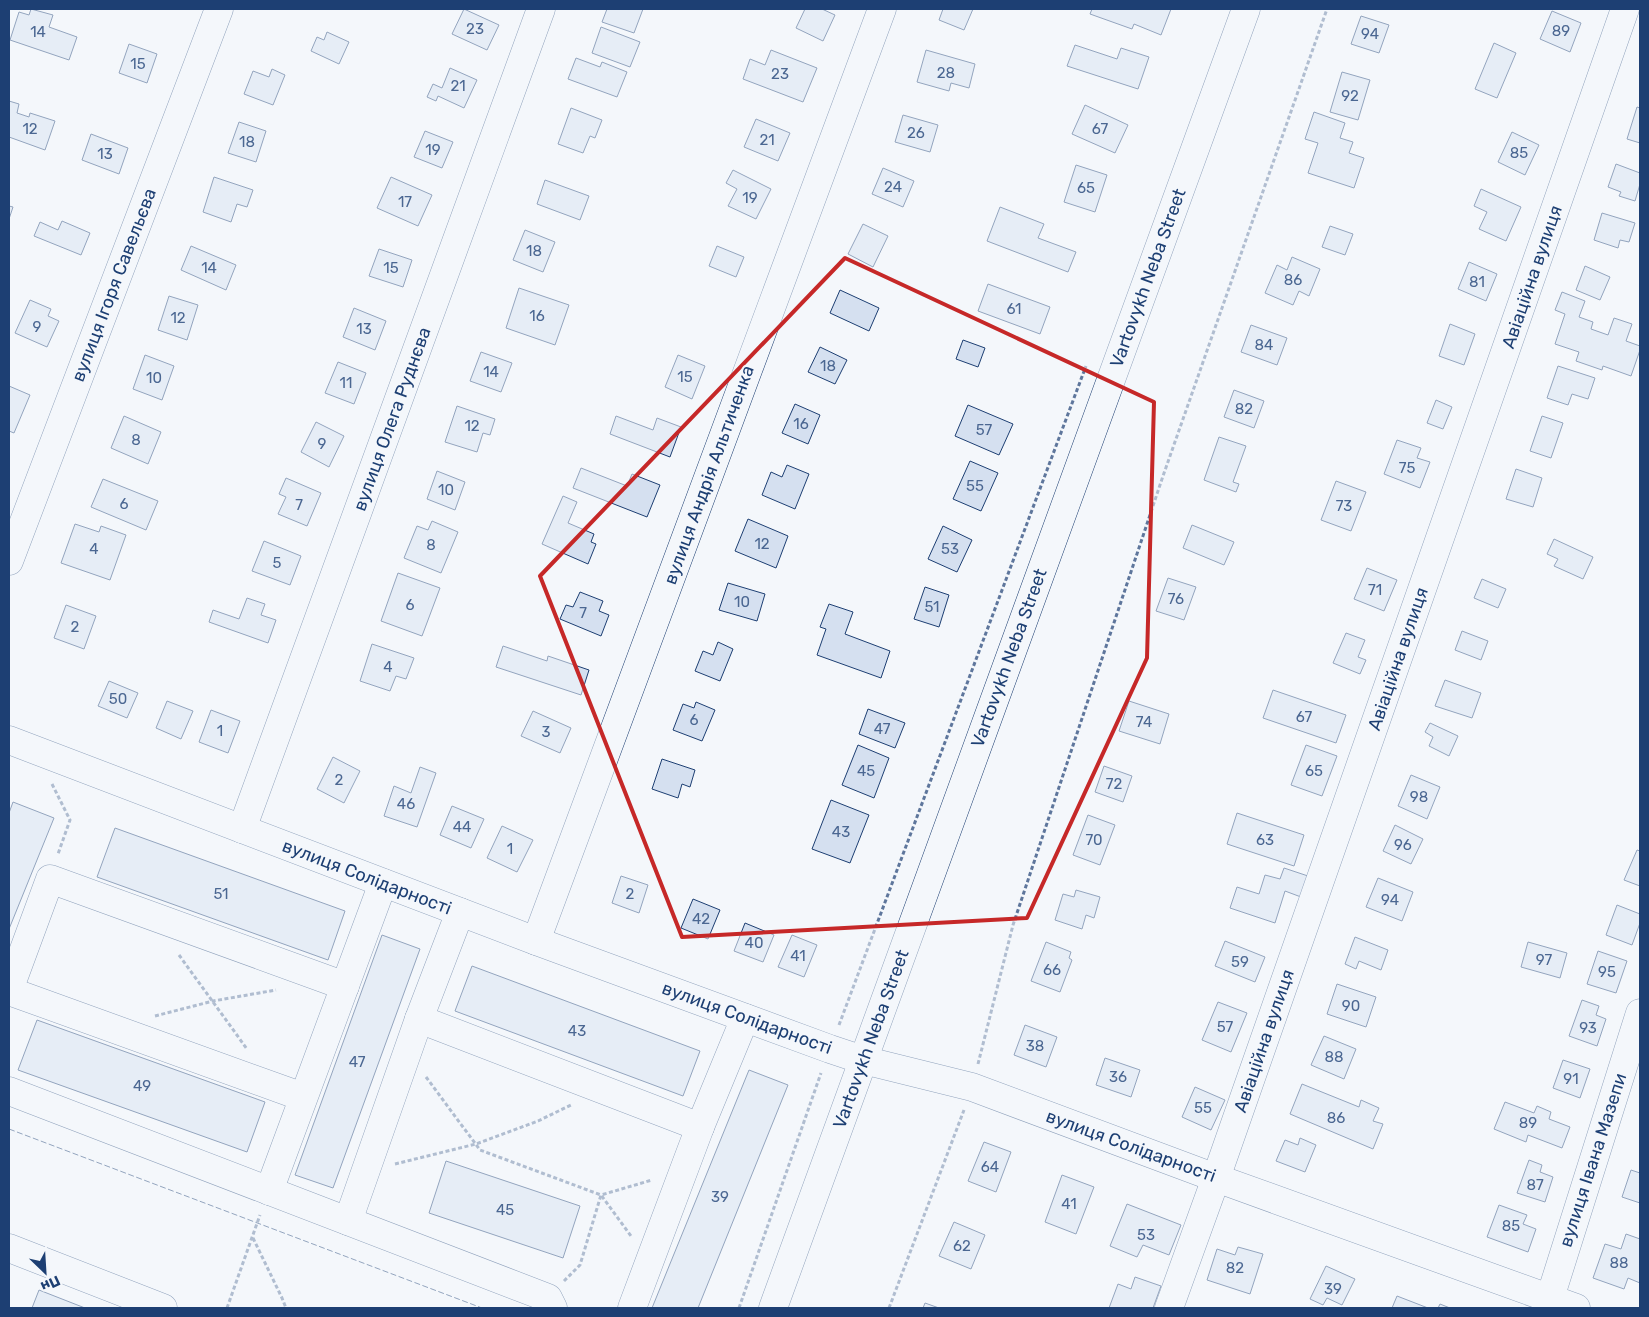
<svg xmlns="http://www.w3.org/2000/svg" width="1649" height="1317" font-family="Rubik,sans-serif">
<rect width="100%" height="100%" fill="#f4f7fb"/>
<g fill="#d5e0f0" stroke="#1d3f73">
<polygon points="31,9 53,15 49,27 77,37 69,60 10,40 19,12 29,15"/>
<polygon points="464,9 499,25 487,50 452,34"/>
<polygon points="607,9 643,9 634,33 602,22"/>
<polygon points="805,9 822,9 835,15 823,41 796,28"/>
<polygon points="943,9 973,9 964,30 939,20"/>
<polygon points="1092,9 1171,9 1161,35 1134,24 1132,29 1090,14"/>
<polygon points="1552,11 1581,23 1570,52 1540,39"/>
<polygon points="1361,16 1389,25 1379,53 1351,44"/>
<polygon points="601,27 640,42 630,67 592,53"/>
<polygon points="327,32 349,42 339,64 311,51 317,37 324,40"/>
<polygon points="1494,43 1516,53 1497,98 1475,89"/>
<polygon points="129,44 157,54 147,83 119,73"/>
<polygon points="1075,45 1117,59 1121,48 1149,57 1138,89 1067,66"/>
<polygon points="771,50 817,68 803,102 743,79 750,59 765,65"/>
<polygon points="926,50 975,64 969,88 951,83 949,91 917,82"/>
<polygon points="576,58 600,67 602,62 627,72 617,97 568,79"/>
<polygon points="450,68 477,80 464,108 438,96 436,101 427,97 433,84 442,88"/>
<polygon points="272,69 285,75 273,105 244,94 253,71 269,77"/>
<polygon points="1342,72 1370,80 1358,120 1330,112"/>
<polygon points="9,101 19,104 17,113 29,117 30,113 55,121 45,150 9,137"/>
<polygon points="1085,105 1128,125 1115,153 1072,134"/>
<polygon points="1637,107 1640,108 1640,143 1627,139"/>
<polygon points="571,108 602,120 595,138 590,136 583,153 558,144"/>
<polygon points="1314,112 1345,123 1340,138 1353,142 1349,153 1364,158 1354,188 1308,173 1318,143 1305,139"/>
<polygon points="903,115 938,125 930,152 895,142"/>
<polygon points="756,119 790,133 778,161 744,147"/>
<polygon points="239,122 266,131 256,162 228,153"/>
<polygon points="425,131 453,142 442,168 414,157"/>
<polygon points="1512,132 1539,145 1525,175 1498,162"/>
<polygon points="91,134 128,148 119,174 82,160"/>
<polygon points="1616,164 1640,173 1640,184 1635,201 1619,196 1621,192 1608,187"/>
<polygon points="1076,165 1107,175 1095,212 1064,202"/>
<polygon points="883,168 914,181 903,207 872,194"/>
<polygon points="733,170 771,189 756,219 728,206 737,189 726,183"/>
<polygon points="214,177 253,190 247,207 237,204 231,222 203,212"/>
<polygon points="391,177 432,195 418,226 377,208"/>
<polygon points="545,180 589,196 580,220 537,204"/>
<polygon points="1481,189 1521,207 1506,241 1479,229 1487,212 1474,206"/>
<polygon points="9,206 13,207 9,219"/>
<polygon points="1000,207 1044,224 1038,238 1076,252 1068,272 987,241"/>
<polygon points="1602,213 1635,223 1629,242 1620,240 1618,248 1594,240"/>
<polygon points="62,221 90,233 81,255 34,236 40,222 58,230"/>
<polygon points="863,224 888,236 873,267 848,254"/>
<polygon points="1330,226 1353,234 1345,255 1322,247"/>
<polygon points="525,230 555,242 543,272 513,260"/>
<polygon points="191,246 236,265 226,290 181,270"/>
<polygon points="717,246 744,257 736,277 709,266"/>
<polygon points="379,249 412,260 403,287 369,276"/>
<polygon points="1292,257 1320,269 1309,296 1299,291 1293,305 1265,293 1277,265 1287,270"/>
<polygon points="1469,262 1497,274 1486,301 1458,289"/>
<polygon points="1585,266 1610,277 1600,300 1576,290"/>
<polygon points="988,284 1050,307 1040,334 978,311"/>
<polygon points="519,288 569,305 555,345 506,328"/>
<polygon points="840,290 879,308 869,331 830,313"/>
<polygon points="1562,292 1585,301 1579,317 1593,322 1591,329 1608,335 1614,318 1632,324 1626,341 1640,346 1640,350 1631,376 1603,366 1602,370 1576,361 1579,352 1555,344 1565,314 1555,310"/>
<polygon points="169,296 198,305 187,340 158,330"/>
<polygon points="30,300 51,309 48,316 59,321 47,347 15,333"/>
<polygon points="354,308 386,321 375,350 343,337"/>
<polygon points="1450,324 1475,334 1464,365 1439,356"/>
<polygon points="1251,325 1287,338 1277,365 1241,352"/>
<polygon points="963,340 985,348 978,367 956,359"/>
<polygon points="820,347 847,360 835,384 808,372"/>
<polygon points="481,352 512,363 501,392 470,381"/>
<polygon points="145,355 174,366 162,400 133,389"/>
<polygon points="678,355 705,366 692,399 665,387"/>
<polygon points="338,362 366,373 354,404 325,393"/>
<polygon points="1558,366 1595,378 1588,399 1572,394 1568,405 1547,398"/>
<polygon points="9,386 30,395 14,433 9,431"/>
<polygon points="1234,390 1264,401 1254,428 1224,417"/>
<polygon points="1436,400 1452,407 1443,429 1427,423"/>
<polygon points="795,404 820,415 808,444 782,433"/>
<polygon points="968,405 1013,424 999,455 955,436"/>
<polygon points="457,406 495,419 490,435 483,433 477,452 445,442"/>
<polygon points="124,416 161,432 148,464 111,448"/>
<polygon points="616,416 653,430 657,418 681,427 670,457 610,434"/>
<polygon points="1542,416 1563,423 1551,458 1530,451"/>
<polygon points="316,422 344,436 329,467 301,452"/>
<polygon points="1219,437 1246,446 1233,482 1239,484 1236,492 1204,480"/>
<polygon points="1397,440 1421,448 1417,458 1430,462 1420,488 1384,474"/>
<polygon points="970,461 998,473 981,511 953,499"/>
<polygon points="787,465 809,474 795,509 762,495 771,472 782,477"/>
<polygon points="581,468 627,486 632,474 660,485 647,517 573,488"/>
<polygon points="1516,469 1542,478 1533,507 1506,499"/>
<polygon points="437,471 465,482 455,510 427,499"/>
<polygon points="286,478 321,493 307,526 278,514 286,497 279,494"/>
<polygon points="103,479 158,501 146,530 91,507"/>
<polygon points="1336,481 1366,492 1351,531 1321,520"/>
<polygon points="563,496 577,502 568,523 594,534 591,542 596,544 588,564 542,544"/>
<polygon points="748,519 788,536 776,568 735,551"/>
<polygon points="432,521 458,532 441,573 404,558 417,526 428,530"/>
<polygon points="75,524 99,532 101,526 126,535 110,580 61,563"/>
<polygon points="1192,525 1234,542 1224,565 1183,548"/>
<polygon points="943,526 972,540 957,572 928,559"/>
<polygon points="1554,539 1593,557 1583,579 1554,566 1558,559 1547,554"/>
<polygon points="264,541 301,556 290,585 252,571"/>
<polygon points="1367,568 1397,580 1384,611 1354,599"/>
<polygon points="398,573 440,588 422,636 381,621"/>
<polygon points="1168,578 1196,587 1184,620 1156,611"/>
<polygon points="1482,579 1506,589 1498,608 1474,598"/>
<polygon points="728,583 765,594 757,621 719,610"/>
<polygon points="925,587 949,595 939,627 914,619"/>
<polygon points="580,592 603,601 599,611 609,615 601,636 560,619 566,605 573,607"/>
<polygon points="247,598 265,604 261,615 276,620 268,643 209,622 213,610 239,619"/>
<polygon points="829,604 853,612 845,634 890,651 881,678 817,655 826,629 820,627"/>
<polygon points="66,605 96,616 84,649 54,638"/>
<polygon points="1462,631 1488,641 1481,660 1455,650"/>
<polygon points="1346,633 1365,640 1358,657 1366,660 1360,674 1333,663"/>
<polygon points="718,642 733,649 720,681 695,671 703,651 713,655"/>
<polygon points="372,644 414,658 406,679 396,676 390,691 360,681"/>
<polygon points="503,646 547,661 548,656 589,670 581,695 496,667"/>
<polygon points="1445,680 1481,693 1472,718 1435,706"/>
<polygon points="109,681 138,693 127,718 98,706"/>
<polygon points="1273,690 1346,715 1336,743 1263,718"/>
<polygon points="167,701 193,711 181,739 156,728"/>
<polygon points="1129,701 1169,714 1160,744 1119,731"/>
<polygon points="696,702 715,710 702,741 673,730 683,704 694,708"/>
<polygon points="868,709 905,723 895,748 859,734"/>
<polygon points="211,710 240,721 228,753 199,742"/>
<polygon points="533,711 571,728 560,753 521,736"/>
<polygon points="1430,723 1458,736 1449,756 1429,746 1433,737 1425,732"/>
<polygon points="858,745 889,758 874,798 842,785"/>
<polygon points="1306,745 1337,756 1322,796 1291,785"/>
<polygon points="333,757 360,771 344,803 317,789"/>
<polygon points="662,759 695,770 690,787 682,784 678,798 652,789"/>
<polygon points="1104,766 1132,776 1123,802 1095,792"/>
<polygon points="420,767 436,773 417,827 384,816 394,786 411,793"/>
<polygon points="1411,775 1440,787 1427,819 1398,806"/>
<polygon points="831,800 869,815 850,863 812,849"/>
<polygon points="13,802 54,818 9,929 9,813"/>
<polygon points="452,806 484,819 471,848 440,835"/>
<polygon points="1237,813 1304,835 1294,866 1227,844"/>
<polygon points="1088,815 1115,825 1100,865 1073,855"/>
<polygon points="1395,825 1423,839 1411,864 1383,851"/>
<polygon points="502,826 533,840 517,872 487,858"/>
<polygon points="115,828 345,911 328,960 97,877"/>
<polygon points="1637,850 1640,851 1640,886 1624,880"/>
<polygon points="1284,868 1308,876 1301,897 1285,891 1275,923 1230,908 1237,887 1259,894 1265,875 1280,879"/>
<polygon points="621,876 648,885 639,913 612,903"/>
<polygon points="1378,878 1413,892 1402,921 1366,907"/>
<polygon points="1076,890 1100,897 1094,918 1086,915 1082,929 1055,920 1063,894 1074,897"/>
<polygon points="693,899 720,910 708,939 681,928"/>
<polygon points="1617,905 1640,914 1640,923 1632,945 1606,935"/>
<polygon points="745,923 774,935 763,962 734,951"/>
<polygon points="382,935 420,949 333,1188 295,1175"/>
<polygon points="792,935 817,945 804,977 778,967"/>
<polygon points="1355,937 1388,950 1381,970 1359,961 1356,969 1345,964"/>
<polygon points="1225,941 1265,957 1255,982 1215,966"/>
<polygon points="1046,942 1071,952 1069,958 1072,960 1060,992 1031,981"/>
<polygon points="1528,942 1567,953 1560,978 1521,967"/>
<polygon points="1598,951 1627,961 1616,993 1587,984"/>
<polygon points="472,966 700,1051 683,1096 455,1011"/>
<polygon points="1337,984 1376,997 1366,1027 1327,1014"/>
<polygon points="1582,1000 1599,1006 1596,1015 1606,1019 1597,1046 1569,1036"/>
<polygon points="1218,1002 1247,1013 1231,1052 1202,1040"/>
<polygon points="37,1020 265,1102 247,1152 18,1070"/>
<polygon points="1025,1025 1057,1037 1046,1067 1014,1055"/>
<polygon points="1324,1036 1356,1049 1344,1079 1311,1065"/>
<polygon points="1105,1058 1140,1070 1131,1097 1096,1085"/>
<polygon points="1563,1060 1590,1069 1580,1098 1553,1088"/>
<polygon points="749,1070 788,1085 698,1308 652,1308"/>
<polygon points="1302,1084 1359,1107 1361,1100 1379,1108 1373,1121 1383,1124 1373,1149 1290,1114"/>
<polygon points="1195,1087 1225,1100 1211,1130 1182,1117"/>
<polygon points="1505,1102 1534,1113 1537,1106 1551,1112 1549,1119 1570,1127 1562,1148 1528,1135 1526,1142 1494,1129"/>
<polygon points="1300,1138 1316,1145 1305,1172 1276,1161 1285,1140 1298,1145"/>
<polygon points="984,1142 1011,1152 996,1192 968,1181"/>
<polygon points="1529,1160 1542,1165 1540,1172 1553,1177 1545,1202 1517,1193"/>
<polygon points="446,1161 580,1206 563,1258 429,1213"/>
<polygon points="1631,1170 1640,1173 1640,1203 1622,1197"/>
<polygon points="1062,1175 1094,1187 1076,1234 1045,1222"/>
<polygon points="1127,1204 1181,1225 1169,1255 1143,1245 1137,1257 1110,1246"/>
<polygon points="1499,1205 1527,1215 1523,1224 1536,1229 1528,1252 1487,1237"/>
<polygon points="954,1222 985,1235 971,1269 939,1256"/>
<polygon points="1626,1234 1640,1239 1640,1283 1628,1278 1624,1289 1593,1278 1605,1244 1621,1249"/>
<polygon points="1238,1247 1263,1254 1250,1294 1207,1280 1217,1249 1235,1255"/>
<polygon points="1326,1266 1355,1279 1342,1305 1327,1298 1323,1305 1310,1299"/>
<polygon points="1135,1277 1161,1286 1153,1308 1109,1308 1118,1284 1131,1289"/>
<polygon points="39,1290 85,1308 32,1308"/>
<polygon points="1397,1296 1428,1308 1392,1308"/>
<polygon points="925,1303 939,1308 923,1308"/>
<polygon points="1440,1304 1450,1308 1438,1308"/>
</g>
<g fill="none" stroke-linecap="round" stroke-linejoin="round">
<defs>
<g id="minor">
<polyline points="9,561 219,9"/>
<polyline points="9,740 536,941 830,1049 863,1060 972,1087 1216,1178 1576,1308"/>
<polyline points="242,829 541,9"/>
<polyline points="536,941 882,9"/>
<polyline points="9,990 50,879 345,986"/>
<polyline points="9,991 303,1097"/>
<polyline points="419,1019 460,912"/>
<polyline points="9,1091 548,1298 553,1308"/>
<polyline points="269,1191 383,883"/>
<polyline points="348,1221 419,1019 700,1127"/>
<polyline points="9,1248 163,1308"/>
<polyline points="632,1308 700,1127 745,1018"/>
<polyline points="773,1308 1246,9"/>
<polyline points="1169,1308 1216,1178 1625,9"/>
<polyline points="1548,1308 1550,1298 1640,1013"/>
</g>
</defs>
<use href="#minor" stroke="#1d3f73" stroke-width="29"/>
<g stroke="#5e769c" stroke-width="3" stroke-dasharray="4 2.5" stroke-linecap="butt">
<polyline points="52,784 70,820 58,854"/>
<polyline points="179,955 247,1049"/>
<polyline points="155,1016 213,1001 276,990"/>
<polyline points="839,1025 1086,366"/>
<polyline points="978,1064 1013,925 1163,476 1327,9"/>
<polyline points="426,1077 480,1150 601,1195 631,1236"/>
<polyline points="395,1164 476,1144 538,1121 571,1105"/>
<polyline points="253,1238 282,1298 286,1308"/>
<polyline points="564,1281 580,1265 601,1195 652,1180"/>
<polyline points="227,1308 260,1215"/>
<polyline points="739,1308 821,1073"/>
<polyline points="889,1308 964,1110"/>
</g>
<use href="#minor" stroke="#f4f7fb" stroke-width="28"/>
<polyline stroke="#1d3f73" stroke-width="1" stroke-dasharray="6 2.5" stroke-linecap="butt" points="9,1129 482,1308"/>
</g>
<path d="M0 0H1649V1317H0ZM845,258L1154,402L1147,658L1027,918L682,937L540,576Z" fill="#f4f7fb" fill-opacity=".55" fill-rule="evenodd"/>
<path fill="none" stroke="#c62828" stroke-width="4" stroke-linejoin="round" d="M845,258L1154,402L1147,658L1027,918L682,937L540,576Z"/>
<g text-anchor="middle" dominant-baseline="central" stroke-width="4" stroke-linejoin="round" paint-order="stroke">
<g font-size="15" fill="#4b6792">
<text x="475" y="29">23</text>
<text x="1561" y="31">89</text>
<text x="38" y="32">14</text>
<text x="1370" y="34">94</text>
<text x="138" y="64">15</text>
<text x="946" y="73">28</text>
<text x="780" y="74">23</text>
<text x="458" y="86">21</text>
<text x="1350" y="96">92</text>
<text x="30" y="129">12</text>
<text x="1100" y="129">67</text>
<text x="916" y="133">26</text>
<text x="767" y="140">21</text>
<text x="247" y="142">18</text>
<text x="433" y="150">19</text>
<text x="1519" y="153">85</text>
<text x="105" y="154">13</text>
<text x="893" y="187">24</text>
<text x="1086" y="188">65</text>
<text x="750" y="198">19</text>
<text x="405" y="202">17</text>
<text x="534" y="251">18</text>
<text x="209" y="268">14</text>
<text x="391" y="268">15</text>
<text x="1293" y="280">86</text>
<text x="1477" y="282">81</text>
<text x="1014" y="309">61</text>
<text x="537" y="316">16</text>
<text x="178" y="318">12</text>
<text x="37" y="327">9</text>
<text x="364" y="329">13</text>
<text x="1264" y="345">84</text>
<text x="828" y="366">18</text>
<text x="491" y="372">14</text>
<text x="685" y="377">15</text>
<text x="154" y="378">10</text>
<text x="346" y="383">11</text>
<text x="1244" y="409">82</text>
<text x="801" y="424">16</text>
<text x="472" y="426">12</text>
<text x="984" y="430">57</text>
<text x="136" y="440">8</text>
<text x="322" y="444">9</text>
<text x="1407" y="468">75</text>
<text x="975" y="486">55</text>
<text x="446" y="490">10</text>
<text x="124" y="504">6</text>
<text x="299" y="505">7</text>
<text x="1344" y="506">73</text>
<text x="762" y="544">12</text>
<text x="431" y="545">8</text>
<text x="94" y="549">4</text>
<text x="950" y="549">53</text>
<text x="277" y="563">5</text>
<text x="1375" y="590">71</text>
<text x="1176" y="599">76</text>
<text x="742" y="602">10</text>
<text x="410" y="605">6</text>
<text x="932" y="607">51</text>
<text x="583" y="613">7</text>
<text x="75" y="627">2</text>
<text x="388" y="667">4</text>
<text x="118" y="699">50</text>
<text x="1304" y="717">67</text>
<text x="694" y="720">6</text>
<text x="1144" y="722">74</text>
<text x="882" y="729">47</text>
<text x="220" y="731">1</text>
<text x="546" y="732">3</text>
<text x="866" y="771">45</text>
<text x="1314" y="771">65</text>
<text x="339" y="780">2</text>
<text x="1114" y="784">72</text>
<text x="1419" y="797">98</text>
<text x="406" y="804">46</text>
<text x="462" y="827">44</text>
<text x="841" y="832">43</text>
<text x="1094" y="840">70</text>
<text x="1265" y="840">63</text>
<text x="1403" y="845">96</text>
<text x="510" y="849">1</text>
<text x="221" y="894">51</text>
<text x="630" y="894">2</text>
<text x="1390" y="900">94</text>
<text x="701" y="919">42</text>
<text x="754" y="943">40</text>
<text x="798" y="956">41</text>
<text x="1544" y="960">97</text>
<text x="1240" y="962">59</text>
<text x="1052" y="970">66</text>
<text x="1607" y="972">95</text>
<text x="1351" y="1006">90</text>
<text x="1225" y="1027">57</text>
<text x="1588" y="1028">93</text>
<text x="577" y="1031">43</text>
<text x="1035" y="1046">38</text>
<text x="1334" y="1057">88</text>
<text x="357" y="1062">47</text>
<text x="1118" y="1077">36</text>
<text x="1571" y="1079">91</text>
<text x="142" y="1086">49</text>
<text x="1203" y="1108">55</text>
<text x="1336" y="1118">86</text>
<text x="1528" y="1123">89</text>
<text x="990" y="1167">64</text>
<text x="1535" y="1185">87</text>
<text x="720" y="1197">39</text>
<text x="1069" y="1204">41</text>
<text x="505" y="1210">45</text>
<text x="1511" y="1226">85</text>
<text x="1146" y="1235">53</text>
<text x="962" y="1246">62</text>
<text x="1619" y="1263">88</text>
<text x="1235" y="1268">82</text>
<text x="1333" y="1289">39</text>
</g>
<g font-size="18" fill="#1d3f73" stroke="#f4f7fb">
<text transform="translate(1532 277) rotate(-71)">Авіаційна вулиця</text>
<text transform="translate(1148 278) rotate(-70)">Vartovykh Neba Street</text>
<text transform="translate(114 285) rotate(-69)">вулиця Ігоря Савельєва</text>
<text transform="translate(392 419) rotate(-70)">вулиця Олега Руднєва</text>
<text transform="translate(709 475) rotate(-70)">вулиця Андрія Альтиченка</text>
<text transform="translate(1009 658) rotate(-70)">Vartovykh Neba Street</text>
<text transform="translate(1398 659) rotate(-71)">Авіаційна вулиця</text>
<text transform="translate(367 877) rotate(21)">вулиця Солідарності</text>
<text transform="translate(747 1018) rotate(20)">вулиця Солідарності</text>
<text transform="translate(871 1039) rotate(-70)">Vartovykh Neba Street</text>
<text transform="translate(1264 1041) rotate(-71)">Авіаційна вулиця</text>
<text transform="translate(1131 1146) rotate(20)">вулиця Солідарності</text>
<text transform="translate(1593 1160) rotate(-72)">вулиця Івана Мазепи</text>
</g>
</g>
<rect width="1649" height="1317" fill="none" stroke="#1d3f73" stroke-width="20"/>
<g transform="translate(45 1272) rotate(155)" stroke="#f4f7fb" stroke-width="4" paint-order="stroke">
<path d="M0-4L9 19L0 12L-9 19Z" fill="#1d3f73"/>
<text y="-8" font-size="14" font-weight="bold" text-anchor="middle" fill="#1d3f73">Пн</text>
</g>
</svg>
